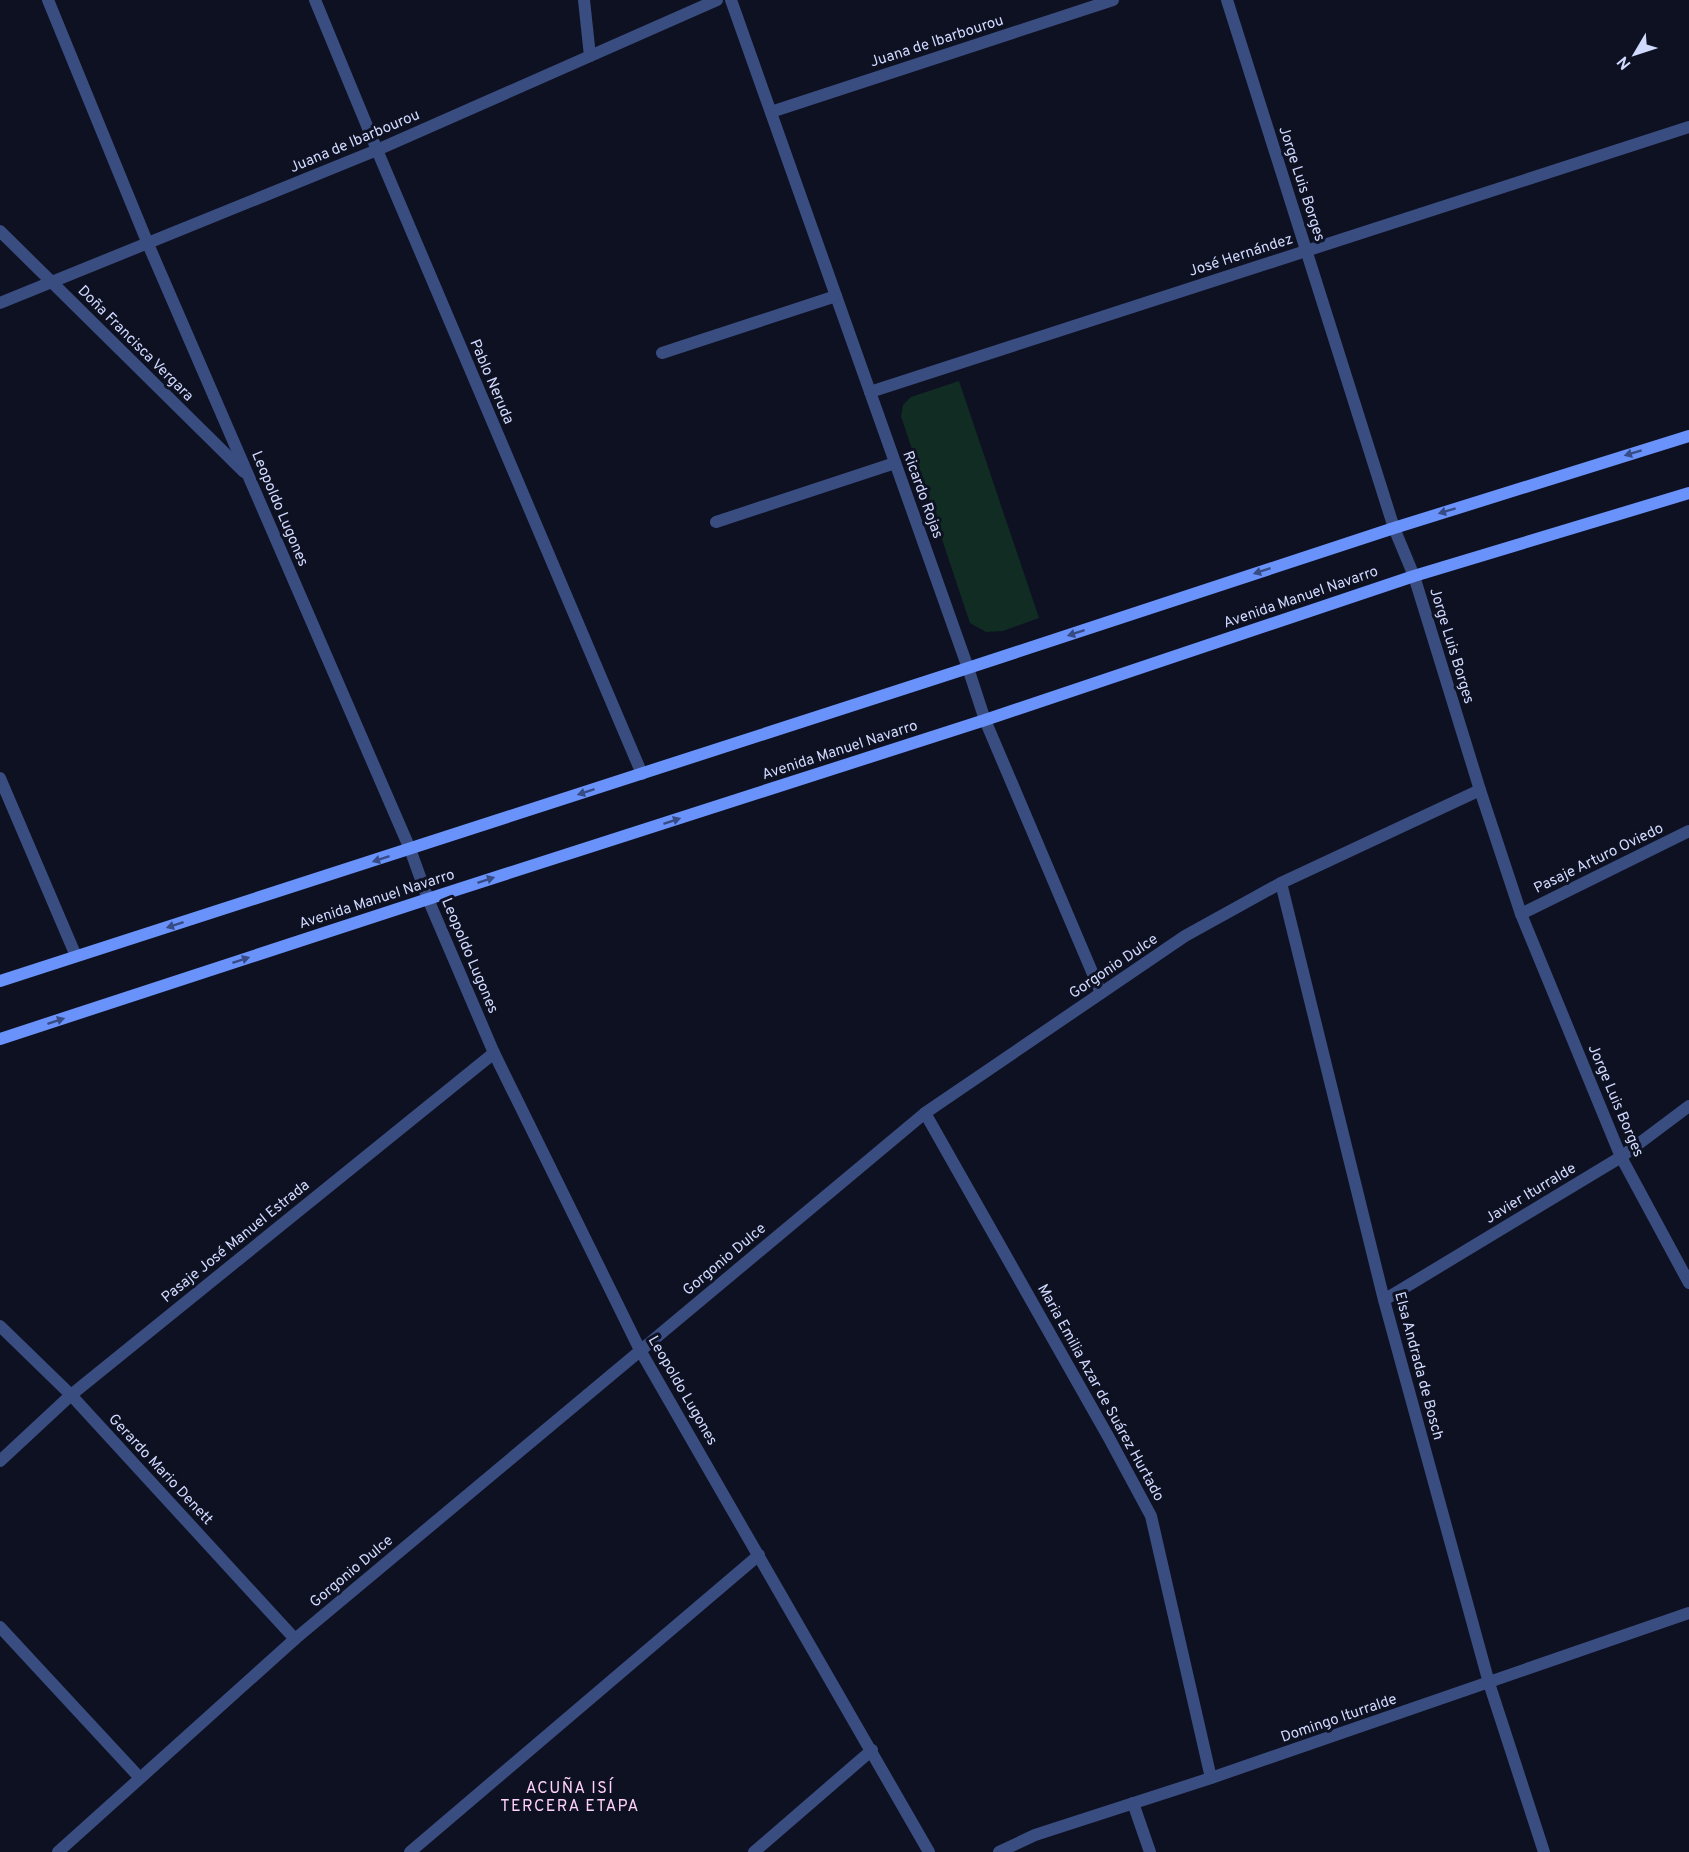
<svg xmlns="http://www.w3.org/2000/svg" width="1689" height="1852" font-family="Overpass,sans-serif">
<rect width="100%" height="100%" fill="#0e1122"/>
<polygon fill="#112c23" points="959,381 1039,618 1003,631 986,632 970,623 901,416 903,405 911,397"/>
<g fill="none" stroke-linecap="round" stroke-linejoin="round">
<g stroke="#3a4d80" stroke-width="12">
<polyline points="48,0 148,244 410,849 428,899 494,1053 640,1350 929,1852"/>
<polyline points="315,0 377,150 642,774"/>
<polyline points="584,0 590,56"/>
<polyline points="731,0 968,668 985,720 1101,993"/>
<polyline points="1227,0 1394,528 1414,576 1480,790 1521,914 1621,1157 1689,1283"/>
<polyline points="771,112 1113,0"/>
<polyline points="0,231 244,472"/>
<polyline points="0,303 377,150 717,0"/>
<polyline points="662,353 836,296"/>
<polyline points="870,392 1689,127"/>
<polyline points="716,522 895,463"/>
<polyline points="0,778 76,956"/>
<polyline points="1281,883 1384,1300 1489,1683 1544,1852"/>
<polyline points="1521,914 1689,831"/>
<polyline points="925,1113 1109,1438 1151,1516 1211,1778"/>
<polyline points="1384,1300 1621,1157 1689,1106"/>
<polyline points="0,1326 71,1395 295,1639"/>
<polyline points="0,1461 71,1395 494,1053"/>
<polyline points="0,1627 140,1778"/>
<polyline points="1133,1803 1150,1852"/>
<polyline points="58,1852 295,1639 925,1113 1185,936 1281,883 1480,790"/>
<polyline points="410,1852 759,1555"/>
<polyline points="754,1852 872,1750"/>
<polyline points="999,1852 1035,1835 1211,1778 1689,1613"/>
</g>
<g stroke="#6a92fb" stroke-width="12">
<polyline points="0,981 968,668 1394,528 1689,436"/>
<polyline points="0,1039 428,899 985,720 1414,576 1689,493"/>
</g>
</g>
<defs><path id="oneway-solid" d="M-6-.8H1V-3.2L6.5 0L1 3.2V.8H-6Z" transform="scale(1.5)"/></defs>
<g fill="#374b84">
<use href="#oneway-solid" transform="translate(1633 453) rotate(163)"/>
<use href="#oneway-solid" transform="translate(1447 511) rotate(163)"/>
<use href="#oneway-solid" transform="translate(1262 571) rotate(162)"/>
<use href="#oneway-solid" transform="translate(1076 633) rotate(162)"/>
<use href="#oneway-solid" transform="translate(586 792) rotate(162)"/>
<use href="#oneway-solid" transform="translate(672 821) rotate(-18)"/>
<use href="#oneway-solid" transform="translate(381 859) rotate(162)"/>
<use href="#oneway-solid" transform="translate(486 880) rotate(-18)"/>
<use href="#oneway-solid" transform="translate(175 925) rotate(162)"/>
<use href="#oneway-solid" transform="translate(241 960) rotate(-18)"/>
<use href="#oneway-solid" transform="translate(56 1021) rotate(-18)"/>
</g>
<g text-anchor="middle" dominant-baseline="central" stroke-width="6" stroke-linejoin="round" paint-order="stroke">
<g font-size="15" fill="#d0d9fe" stroke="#0e1122">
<text transform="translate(937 42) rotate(-18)">Juana de Ibarbourou</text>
<text transform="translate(355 142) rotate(-23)">Juana de Ibarbourou</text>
<text transform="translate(1301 184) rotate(72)">Jorge Luis Borges</text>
<text transform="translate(1241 256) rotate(-18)">José Hernández</text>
<text transform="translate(135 344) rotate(45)">Doña Francisca Vergara</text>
<text transform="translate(491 382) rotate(67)">Pablo Neruda</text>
<text transform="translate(922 495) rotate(70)">Ricardo Rojas</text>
<text transform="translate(279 509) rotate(67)">Leopoldo Lugones</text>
<text transform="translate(1301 598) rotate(-19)">Avenida Manuel Navarro</text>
<text transform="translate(1451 646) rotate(73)">Jorge Luis Borges</text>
<text transform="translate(840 751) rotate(-18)">Avenida Manuel Navarro</text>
<text transform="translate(1599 859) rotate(-26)">Pasaje Arturo Oviedo</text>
<text transform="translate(377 900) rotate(-18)">Avenida Manuel Navarro</text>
<text transform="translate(469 956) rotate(67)">Leopoldo Lugones</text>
<text transform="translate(1114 967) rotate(-34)">Gorgonio Dulce</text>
<text transform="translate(1615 1101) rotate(67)">Jorge Luis Borges</text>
<text transform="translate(1531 1194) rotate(-31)">Javier Iturralde</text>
<text transform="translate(236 1242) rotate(-39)">Pasaje José Manuel Estrada</text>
<text transform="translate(725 1260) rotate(-40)">Gorgonio Dulce</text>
<text transform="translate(1418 1366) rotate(75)">Elsa Andrada de Bosch</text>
<text transform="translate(682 1391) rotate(60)">Leopoldo Lugones</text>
<text transform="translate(1100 1393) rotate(61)">Maria Emilia Azar de Suárez Hurtado</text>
<text transform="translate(160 1470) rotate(47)">Gerardo Mario Denett</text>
<text transform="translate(352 1572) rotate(-40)">Gorgonio Dulce</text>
<text transform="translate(1339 1719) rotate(-19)">Domingo Iturralde</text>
</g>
<g font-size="16" letter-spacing="1.5" fill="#fed2fb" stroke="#0e1122">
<text x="570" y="1789">ACUÑA ISÍ<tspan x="570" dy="18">TERCERA ETAPA</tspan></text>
</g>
</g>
<g transform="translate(1635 54) rotate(231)" stroke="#0e1122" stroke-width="4.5" paint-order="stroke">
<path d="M0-4.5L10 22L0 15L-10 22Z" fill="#d0d9fe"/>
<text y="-9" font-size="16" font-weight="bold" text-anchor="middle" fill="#d0d9fe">N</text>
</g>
</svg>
